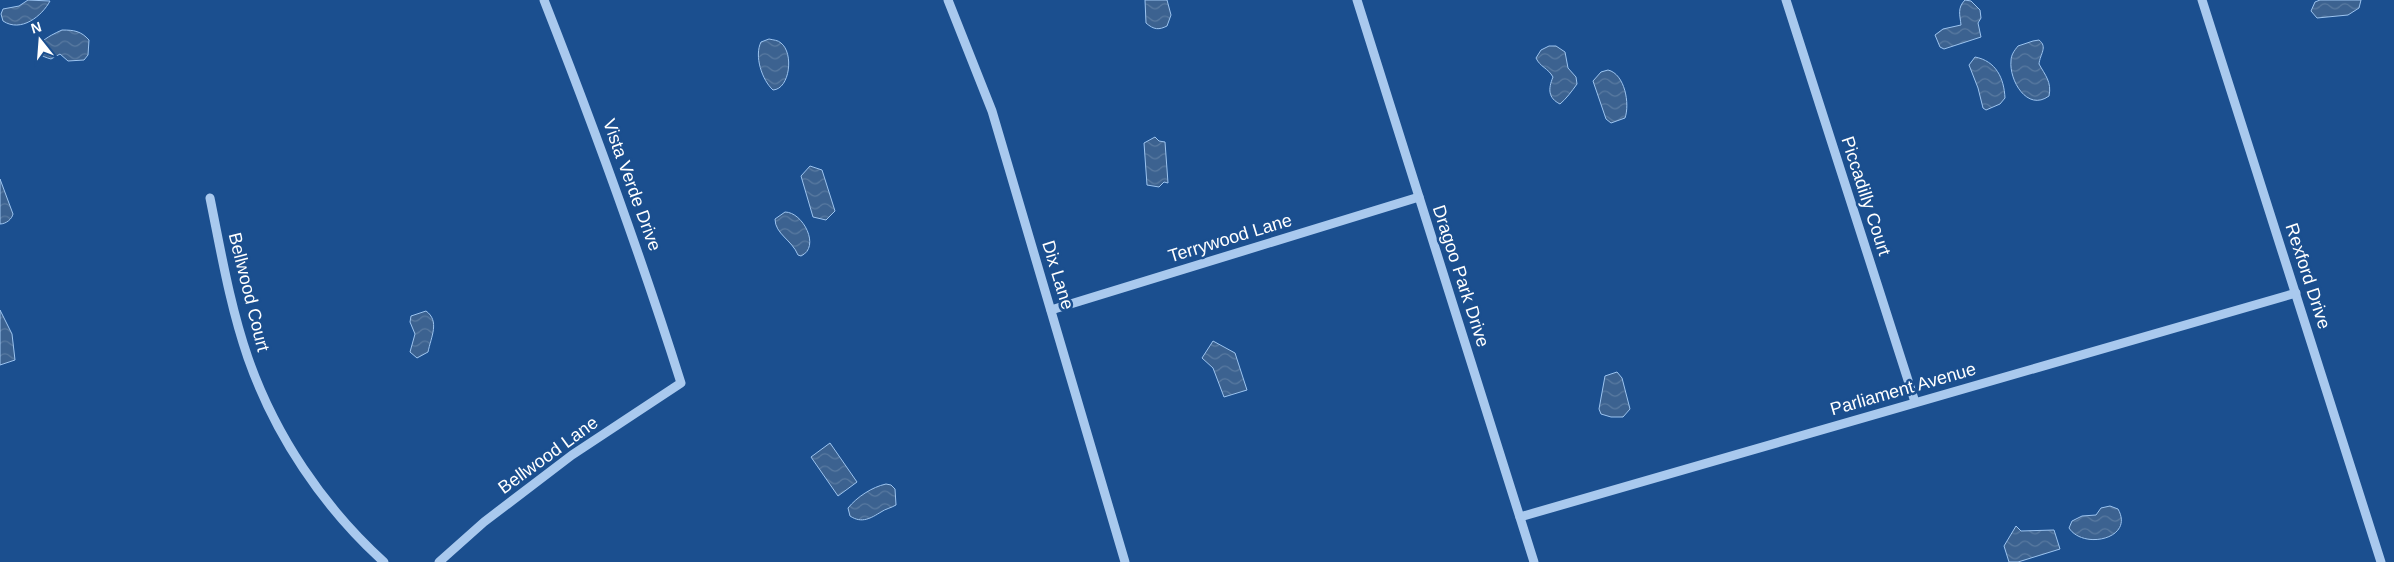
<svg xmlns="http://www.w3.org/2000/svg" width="2394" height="562" font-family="Helvetica,sans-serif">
<defs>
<pattern id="water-waves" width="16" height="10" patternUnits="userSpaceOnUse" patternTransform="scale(1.25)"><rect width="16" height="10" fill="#3c6290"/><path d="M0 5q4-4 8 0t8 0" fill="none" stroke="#597aa1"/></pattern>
</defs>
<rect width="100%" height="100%" fill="#1b4f8f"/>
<g fill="url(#water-waves)" stroke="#9cc4f0">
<path d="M28,0L50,1C42,16 21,33 3,21L1,14L3,9L19,6Z"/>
<path d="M1145,0H1167L1171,15L1167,26C1159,30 1154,30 1146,23Z"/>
<path d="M1965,0L1971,1L1980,10L1981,18L1978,23L1981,37L1944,49L1940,47L1935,35L1943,29L1961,25C1960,15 1957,8 1965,0Z"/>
<polygon points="2320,0 2361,0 2359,8 2348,15 2317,18 2311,11 2315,2"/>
<path d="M62,30C74,30 81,31 89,40L88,55L84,60L68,61L60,54L51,59C21,51 48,36 62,30Z"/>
<path d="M769,39C773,40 778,40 781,43C794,53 790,89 773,90C762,80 754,56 761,42Z"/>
<path d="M2033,41L2039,40C2048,47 2040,54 2039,64C2045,75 2052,82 2049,96C2027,112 2009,80 2011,61C2011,55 2014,51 2018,46Z"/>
<path d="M1549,46H1556L1565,52L1568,68L1576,77L1577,84C1572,91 1566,99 1560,104C1548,98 1548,89 1553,77C1548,68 1540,67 1536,58L1541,50Z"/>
<path d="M1975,57C1996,61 2004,78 2005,98L2000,104L1986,110L1983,108L1978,88L1969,65Z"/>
<path d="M1608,70C1625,74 1630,104 1625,118L1611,123L1606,119L1593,81L1601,72Z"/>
<polygon points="1155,137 1159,141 1165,142 1168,183 1164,182 1159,187 1147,185 1144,143"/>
<polygon points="810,166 822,170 835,211 826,220 813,217 801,176"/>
<path d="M0,179L13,214C12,219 6,224 0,224Z"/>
<path d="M785,212C803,212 821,247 801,256L798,255C792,240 775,234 775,219Z"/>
<polygon points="0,310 12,334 15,360 0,365"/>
<path d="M426,311C440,321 431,337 428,352L417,358L410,352L415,334L410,322L411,316Z"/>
<polygon points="1213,341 1235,353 1247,390 1224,397 1213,368 1202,358"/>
<polygon points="1617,372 1622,378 1630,409 1623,417 1611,417 1601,414 1599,409 1605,376"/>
<polygon points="830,443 857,482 838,496 811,457"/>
<path d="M886,484L891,485L895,489L896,505C891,508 885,509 881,512C871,518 862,524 850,516L848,508C857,497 872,487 886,484Z"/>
<path d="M2110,506L2118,509C2135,539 2083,550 2069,528L2072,521L2082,516L2096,515L2101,508Z"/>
<polygon points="2016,526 2021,531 2054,530 2060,549 2018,562 2009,562 2004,546"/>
</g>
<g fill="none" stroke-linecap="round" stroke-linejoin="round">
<g stroke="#a9c9ee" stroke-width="9">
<polyline points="948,0 992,111 1125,562"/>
<polyline points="1357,0 1534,562"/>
<polyline points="1786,0 1915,402"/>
<polyline points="2202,0 2381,562"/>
<path d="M210,198C221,252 230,306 248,358C275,435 323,507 384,562"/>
<polyline points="1051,310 1419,197"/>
<polyline points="1520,517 2296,293"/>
<path d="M439,562L484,522L572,455L681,383C640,253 594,127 544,0"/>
</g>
</g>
<g text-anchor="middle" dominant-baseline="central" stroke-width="5" stroke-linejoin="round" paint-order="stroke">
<g font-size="18" fill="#fff" stroke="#1b4f8f">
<text transform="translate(632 185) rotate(70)">Vista Verde Drive</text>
<text transform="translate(1866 196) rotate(72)">Piccadilly Court</text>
<text transform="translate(1230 238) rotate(-17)">Terrywood Lane</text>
<text transform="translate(1058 275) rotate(73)">Dix Lane</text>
<text transform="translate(1461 276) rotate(72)">Dragoo Park Drive</text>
<text transform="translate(2308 276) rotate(72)">Rexford Drive</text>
<text transform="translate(249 292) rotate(76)">Bellwood Court</text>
<text transform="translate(1903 389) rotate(-16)">Parliament Avenue</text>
<text transform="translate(548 455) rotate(-36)">Bellwood Lane</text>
</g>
</g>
<g transform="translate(40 40) rotate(343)" stroke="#1b4f8f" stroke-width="4" paint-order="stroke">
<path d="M0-4L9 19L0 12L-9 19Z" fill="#ffffff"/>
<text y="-8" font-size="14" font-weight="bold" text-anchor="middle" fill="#ffffff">N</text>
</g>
</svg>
